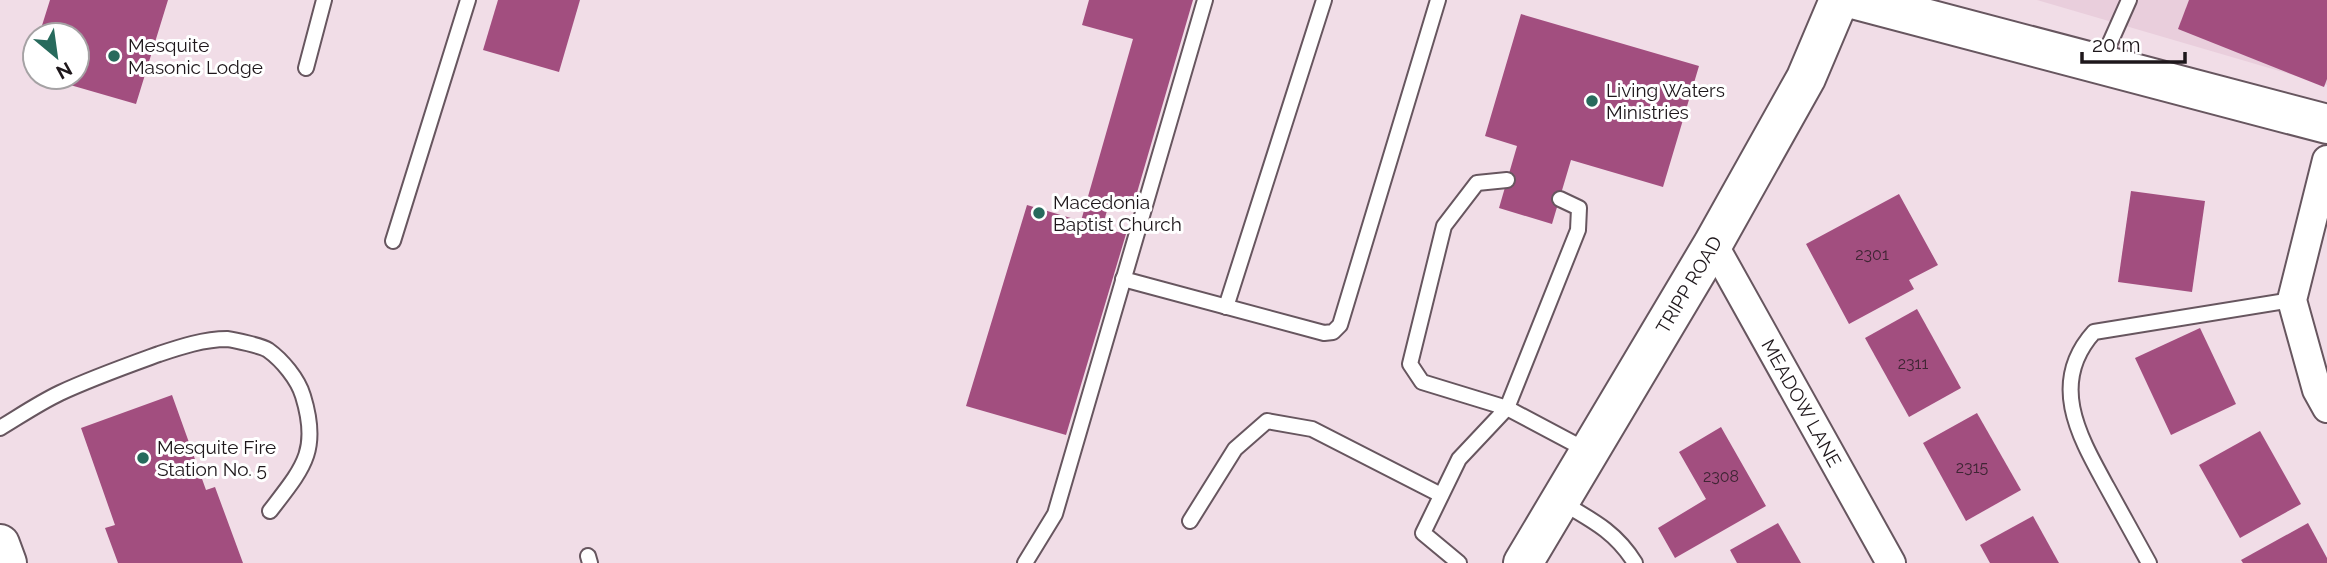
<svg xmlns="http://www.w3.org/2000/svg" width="2327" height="563" font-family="Raleway,sans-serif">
<rect width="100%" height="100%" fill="#f1dde7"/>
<polygon fill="#e9cedc" points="2037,0 2327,0 2327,85"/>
<g fill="#a24e7f">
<polygon points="50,0 168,0 136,104 46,78 77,77 77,35 39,35"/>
<polygon points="498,0 580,0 559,72 483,50"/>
<polygon points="1089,0 1193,0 1134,203 1111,197 1102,228 1126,234 1066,435 966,406 1027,205 1081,221 1133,39 1082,25"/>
<polygon points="2189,0 2327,0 2327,79 2324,87 2178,29"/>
<polygon points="1521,14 1699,66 1663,187 1571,160 1552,224 1499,208 1517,146 1485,136"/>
<polygon points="34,50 35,50 35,74 28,72"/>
<polygon points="2131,191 2205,201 2192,292 2118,282"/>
<polygon points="1899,194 1938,265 1909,280 1914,289 1849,324 1806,244"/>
<polygon points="1917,309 1961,388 1909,417 1865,338"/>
<polygon points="2200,328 2236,404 2171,435 2135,358"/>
<polygon points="172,395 206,490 215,487 243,563 118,563 105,528 115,525 81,428"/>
<polygon points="1977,413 2021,490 1966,521 1923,443"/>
<polygon points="1721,427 1766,506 1675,558 1658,528 1706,499 1679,452"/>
<polygon points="2260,431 2301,504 2240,538 2199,465"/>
<polygon points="2033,516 2059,563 1990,563 1980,545"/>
<polygon points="1778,523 1801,563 1737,563 1730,550"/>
<polygon points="2308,523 2327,558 2327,563 2243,563 2241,560"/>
</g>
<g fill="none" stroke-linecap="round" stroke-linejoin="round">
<defs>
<g id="lane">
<polyline points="2101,63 2129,0"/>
<polyline points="306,68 324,0"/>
<polyline points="1560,199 1579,208 1578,230 1507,408 1588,451"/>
<polyline points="393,241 468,0"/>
<polyline points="1123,279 1324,333 1333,332 1340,325 1438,0"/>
<polyline points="1226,307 1324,0"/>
<path d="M0,428C20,416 39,403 60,393C92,378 126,366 159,354C180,347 204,339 227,339C235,340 262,346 268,350C282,360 298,379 303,396C320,451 303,468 270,511"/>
<path d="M1561,502C1592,520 1616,532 1635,563"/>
<polyline points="1190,521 1235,449 1267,421 1312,429 1441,495"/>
<polyline points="588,556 590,563"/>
<polyline points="1025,563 1055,514 1205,0"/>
<polyline points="1459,563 1423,533 1459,459 1507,408 1422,382 1410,364 1444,226 1477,183 1507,180"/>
<path d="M2149,563C2135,538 2121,512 2107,487C2079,436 2048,383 2094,332L2292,300"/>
</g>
<g id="street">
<polyline points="2327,160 2292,300 2317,390 2327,408"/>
<path id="s1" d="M1713,244L1891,563"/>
</g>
<g id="secondary">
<polyline points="1856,0 2327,124"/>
<polyline points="0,544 7,563"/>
<path id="s2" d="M1523,563L1713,244L1806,78L1839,0"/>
</g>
</defs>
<use href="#lane" stroke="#67565f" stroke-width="18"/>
<use href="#street" stroke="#67565f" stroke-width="32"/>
<use href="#secondary" stroke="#67565f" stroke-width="42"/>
<use href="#lane" stroke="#fff" stroke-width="14"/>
<use href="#street" stroke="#fff" stroke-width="28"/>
<use href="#secondary" stroke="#fff" stroke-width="38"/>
</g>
<g fill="#276a5c" stroke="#fff" stroke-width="2.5">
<circle cx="114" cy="56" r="7"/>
<circle cx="1592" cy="101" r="7"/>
<circle cx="1039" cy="213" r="7"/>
<circle cx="143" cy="458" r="7"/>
</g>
<g text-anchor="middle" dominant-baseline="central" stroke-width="6" stroke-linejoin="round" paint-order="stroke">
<g font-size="16" fill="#3f2534">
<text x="1872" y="254">2301</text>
<text x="1913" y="363">2311</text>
<text x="1972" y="467">2315</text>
<text x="1721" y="476">2308</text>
</g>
<g font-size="19" fill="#1e171b" stroke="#fff" text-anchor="start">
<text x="128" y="45">Mesquite<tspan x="128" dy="22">Masonic Lodge</tspan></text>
<text x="1606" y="90">Living Waters<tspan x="1606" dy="22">Ministries</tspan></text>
<text x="1053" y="202">Macedonia<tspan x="1053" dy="22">Baptist Church</tspan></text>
<text x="157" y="447">Mesquite Fire<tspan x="157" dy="22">Station No. 5</tspan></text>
</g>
<g font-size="19" fill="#1e171b" stroke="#fff">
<text stroke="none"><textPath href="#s2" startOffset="324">TRIPP ROAD</textPath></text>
<text stroke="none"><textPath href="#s1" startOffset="182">MEADOW LANE</textPath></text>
</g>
</g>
<g transform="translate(56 56) rotate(151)"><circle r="33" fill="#ffffff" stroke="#a5a2a4" stroke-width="2"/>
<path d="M0-5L12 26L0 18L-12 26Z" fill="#276a5c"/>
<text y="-10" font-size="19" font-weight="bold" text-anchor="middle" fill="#1e171b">N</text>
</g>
<path d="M2082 52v10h103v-10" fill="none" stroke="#1e171b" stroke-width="3.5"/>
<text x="2092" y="52" font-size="21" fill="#1e171b" stroke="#ffffff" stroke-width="5" paint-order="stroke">20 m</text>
</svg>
